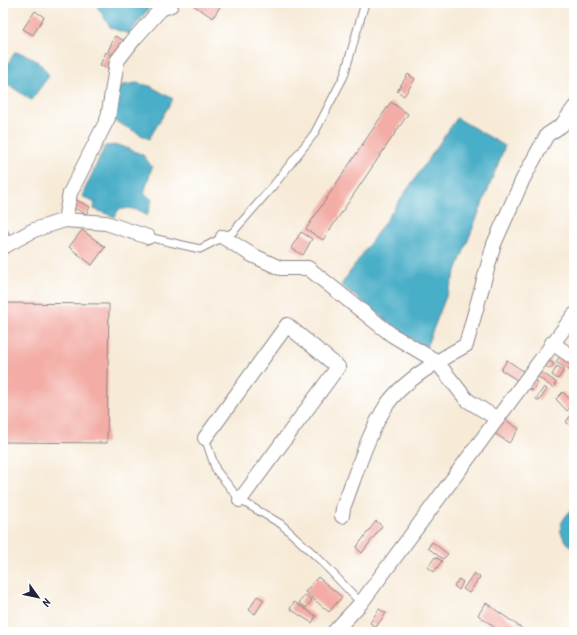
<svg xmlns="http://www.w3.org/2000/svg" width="577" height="635" font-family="Kalam,sans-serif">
<rect width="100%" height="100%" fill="#fff"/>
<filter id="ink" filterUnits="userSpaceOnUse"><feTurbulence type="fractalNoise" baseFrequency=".025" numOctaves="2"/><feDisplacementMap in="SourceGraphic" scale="8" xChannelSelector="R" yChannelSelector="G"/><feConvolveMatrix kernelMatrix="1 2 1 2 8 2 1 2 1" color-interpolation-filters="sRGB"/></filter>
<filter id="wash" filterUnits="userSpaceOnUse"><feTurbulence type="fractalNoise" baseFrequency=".012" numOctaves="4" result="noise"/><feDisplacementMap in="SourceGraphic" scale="16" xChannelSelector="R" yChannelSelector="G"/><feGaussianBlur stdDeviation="0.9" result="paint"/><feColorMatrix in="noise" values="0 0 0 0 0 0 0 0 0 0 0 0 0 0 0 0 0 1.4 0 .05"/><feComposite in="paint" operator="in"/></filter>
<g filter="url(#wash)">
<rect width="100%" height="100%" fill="#f7ebd8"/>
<g fill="#48aec7" stroke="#356881">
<polygon points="95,3 153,3 129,34 111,28"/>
<path d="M15,52C29,53 43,64 49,76L31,100L3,81V72Z"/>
<polygon points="136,83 150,86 173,99 149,139 113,120 119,86"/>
<polygon points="457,118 505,146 425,350 341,285"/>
<path d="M119,145L143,155L152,167L144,193L152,200L147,216C136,208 130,207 118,210L115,217L94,209L95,203L82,196L105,146Z"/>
<path d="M574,507V550C556,532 556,525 574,507Z"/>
</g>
<g id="blocks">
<g fill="#f3ada6">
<polygon points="194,3 222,3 213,18 193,5"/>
<polygon points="35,11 44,17 33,35 23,29"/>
<polygon points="115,36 123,40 116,55 108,51"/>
<polygon points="106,52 115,57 108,69 100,65"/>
<polygon points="408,74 415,79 404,96 397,91"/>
<polygon points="391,102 408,114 323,240 306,229"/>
<polygon points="76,200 90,207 86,214 72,207"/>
<polygon points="6,228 11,237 3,241 3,229"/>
<polygon points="82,230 105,247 92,265 69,247"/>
<polygon points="301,232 312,239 303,255 291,248"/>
<polygon points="3,303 109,304 107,443 3,442"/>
<polygon points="561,355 574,364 572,372 556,362"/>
<polygon points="545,358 554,364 550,369 541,363"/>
<polygon points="507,360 523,371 517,380 501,370"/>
<polygon points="557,366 564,370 558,379 552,375"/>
<polygon points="537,369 556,382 553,388 534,374"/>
<polygon points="534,379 538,382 532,391 528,388"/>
<polygon points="544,387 547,389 539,401 536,399"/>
<polygon points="563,392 574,404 567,411 556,399"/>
<polygon points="574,411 574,425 573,427 566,422"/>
<polygon points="503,418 519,429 509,443 493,432"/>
<polygon points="376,521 382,526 362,553 356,548"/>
<polygon points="432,542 448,554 443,559 428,548"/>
<polygon points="435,557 442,561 434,572 428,567"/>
<polygon points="474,573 480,577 469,593 463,589"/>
<polygon points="318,577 342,597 329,612 305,592"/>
<polygon points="459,579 463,582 459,590 454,586"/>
<polygon points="305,595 312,600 306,608 299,603"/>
<polygon points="257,596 264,600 255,614 249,610"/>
<polygon points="294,602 316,616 312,623 290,609"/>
<polygon points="486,603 527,632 501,632 478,615"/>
<polygon points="379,609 386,613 376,627 370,623"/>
</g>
</g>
</g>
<g filter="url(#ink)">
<use href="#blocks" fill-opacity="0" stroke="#8c868a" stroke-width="1"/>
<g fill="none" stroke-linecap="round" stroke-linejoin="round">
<defs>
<g id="service">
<polyline points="148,237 200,249 233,232 273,186 314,134 344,76 365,3"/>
<polyline points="205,438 216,470 240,500 281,524 319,559 361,603"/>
</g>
<g id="minor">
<polyline points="65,220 70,193 108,118 117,61 134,39 161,9 171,5"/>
<polyline points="223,237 252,255 280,268 308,268 392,335 436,361 467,400 496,418"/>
<polyline points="3,247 34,230 65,220 106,223 148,237"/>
<polyline points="552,343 574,358"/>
<polyline points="205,438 287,325 338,367 240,500"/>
<path d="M342,516L343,508C356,474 367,436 386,406C402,381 441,359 466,345L494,244L523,179L547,135L562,125L574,108"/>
<polyline points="334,632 361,603 574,315"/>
</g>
</defs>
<use href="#service" stroke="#8c868a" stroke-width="9"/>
<use href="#minor" stroke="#8c868a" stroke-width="16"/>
<use href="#service" stroke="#fff" stroke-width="7"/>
<use href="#minor" stroke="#fff" stroke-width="14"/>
</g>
</g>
<rect width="577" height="635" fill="none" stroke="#fff" stroke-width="16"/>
<g transform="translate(38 597) rotate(123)" stroke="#ffffff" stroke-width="3" paint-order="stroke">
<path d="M0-3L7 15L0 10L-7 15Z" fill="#22223b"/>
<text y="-6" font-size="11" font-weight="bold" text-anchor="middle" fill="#22223b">N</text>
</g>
</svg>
